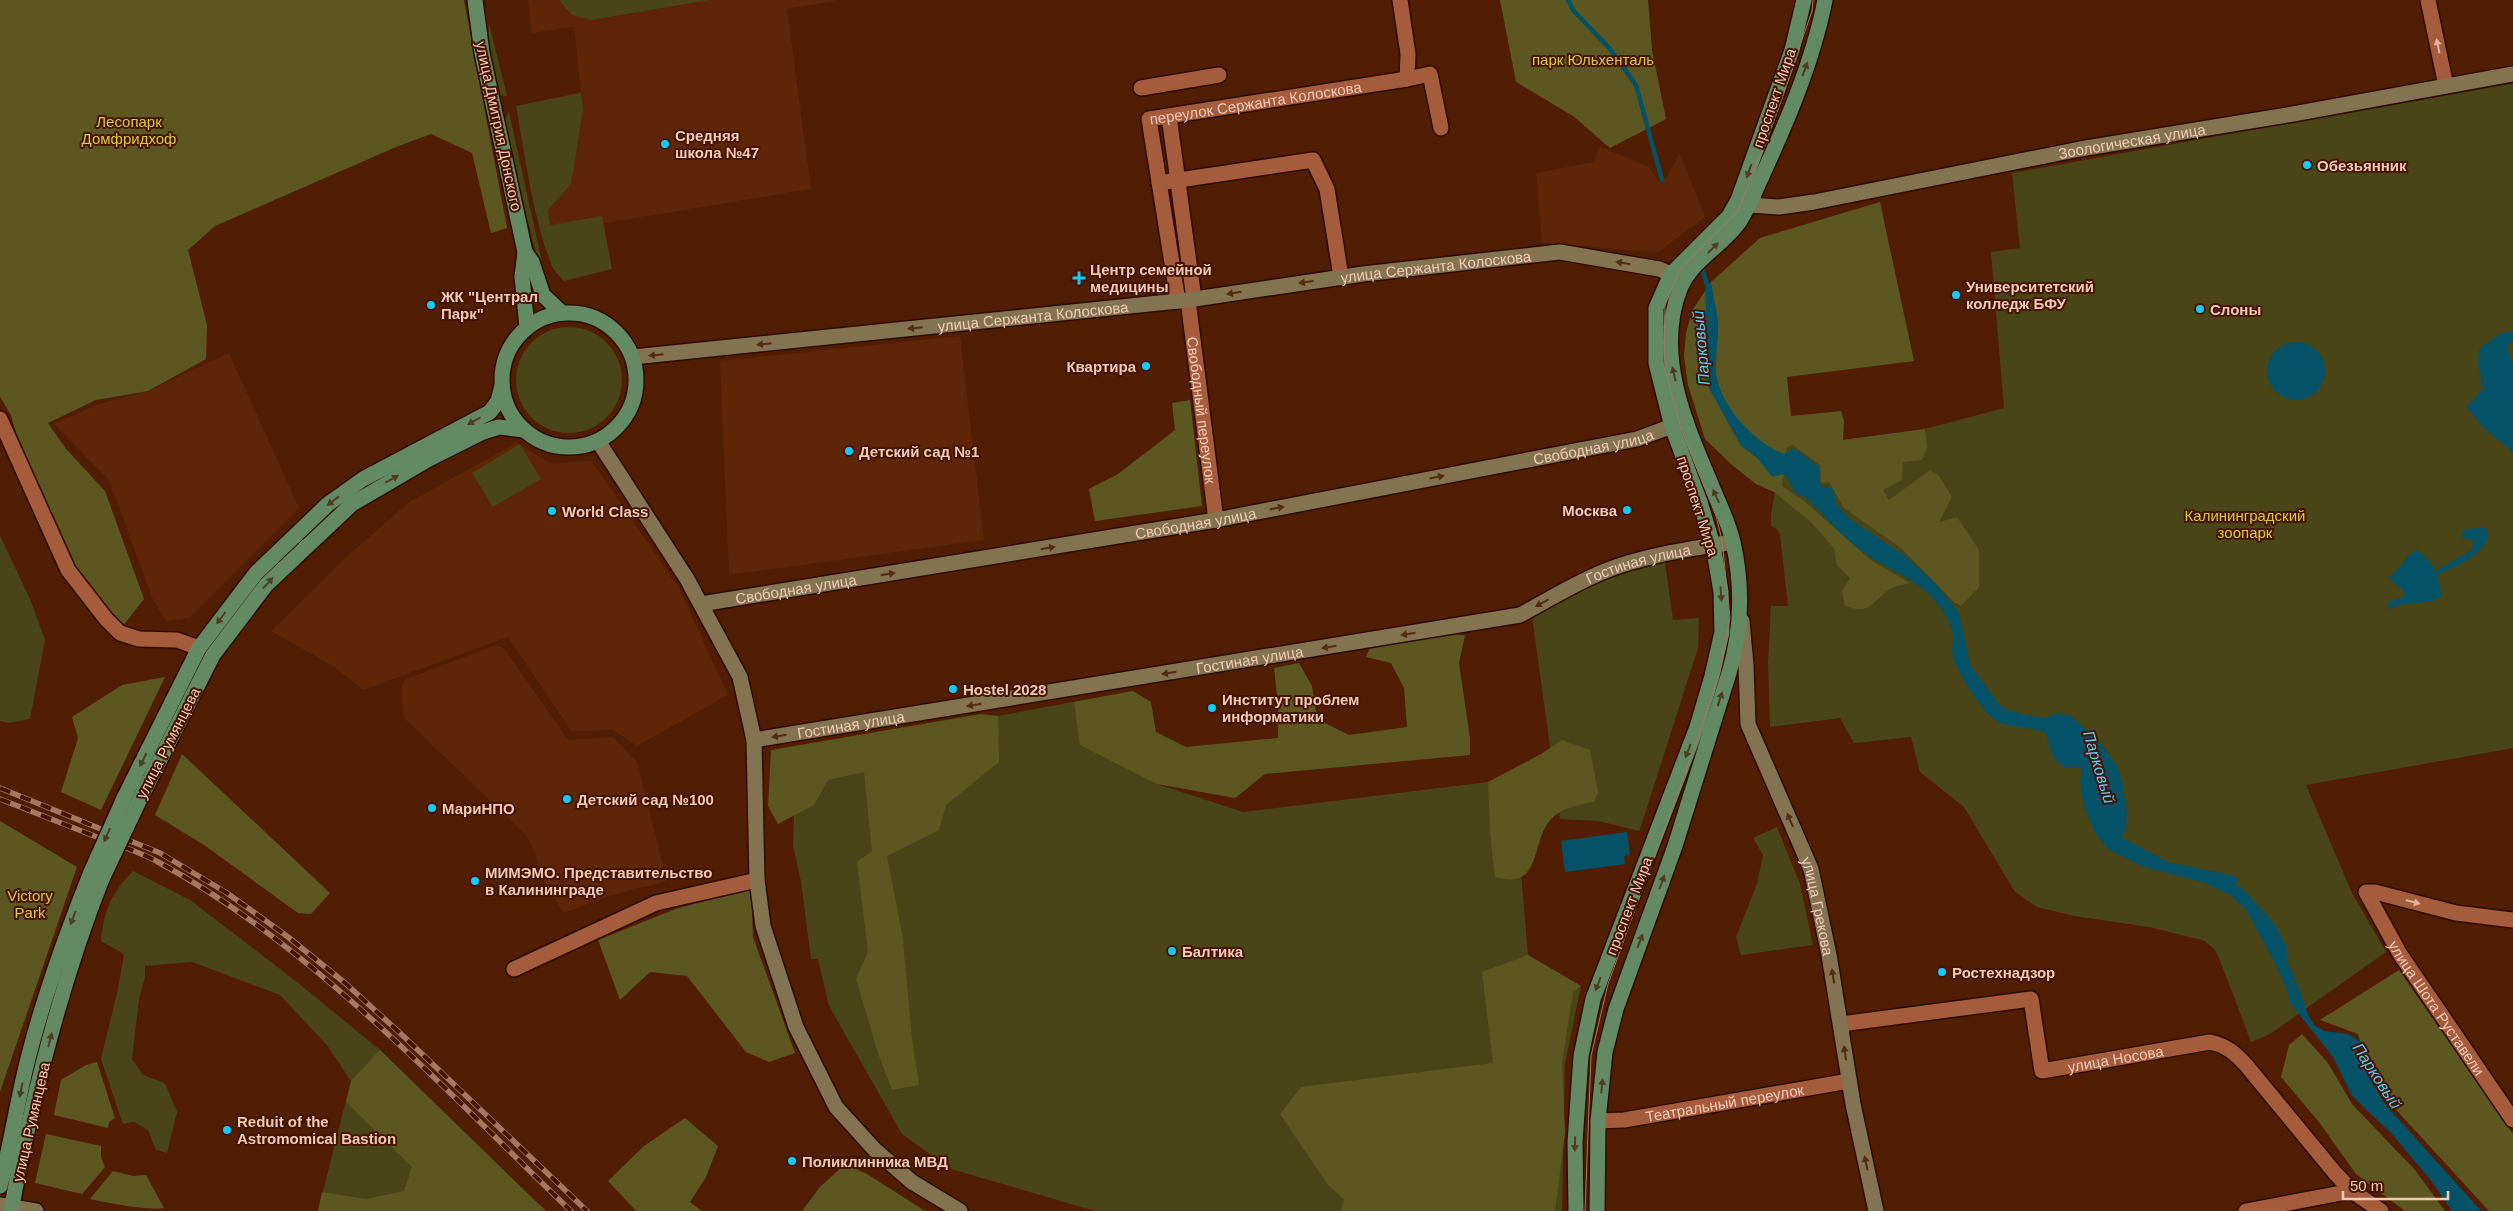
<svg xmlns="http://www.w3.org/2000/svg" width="2513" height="1211" font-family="Arial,sans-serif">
<rect width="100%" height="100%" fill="#511e04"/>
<g fill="#5e2507">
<polygon points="528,0 841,0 787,9 811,189 545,233 516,106 581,92 574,27 532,33"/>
<polygon points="1599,146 1649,167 1658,181 1666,178 1680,153 1705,217 1657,253 1542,242 1536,173 1594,162"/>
<polygon points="960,336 984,540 729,575 720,361"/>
<polygon points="229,353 299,508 189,618 166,621 153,600 109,480 54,424 96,405 148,391"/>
<polygon points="516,443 552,464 591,460 680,590 728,695 637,746 613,730 572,732 508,637 363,690 333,666 271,631 345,558 409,502"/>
<polygon points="496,645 504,648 568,740 613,737 637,762 667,881 608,896 564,913 543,880 533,847 527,836 404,718 401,691 404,680"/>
</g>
<g fill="#4a4516">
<polygon points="559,0 709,0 591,20 572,15"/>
<polygon points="489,23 507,96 499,95 488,42"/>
<polygon points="2513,83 2513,748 2306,785 2352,893 2386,952 2270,1034 2251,1042 2221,963 2215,950 2205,941 2149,927 2074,916 2037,907 2015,892 1964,807 1920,772 1911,737 1854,743 1840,718 1770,727 1768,663 1771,606 1788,606 1780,535 1777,529 1771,526 1771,514 1785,436 1843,440 1925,429 2004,408 1991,252 2020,248 2012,173"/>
<path d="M581,93L583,110L571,184L548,210L550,225L602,216L612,269L564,281C560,276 554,271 552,266C533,218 525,156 516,106Z"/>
<polygon points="509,112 544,271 541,273 503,123"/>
<circle cx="569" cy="380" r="53"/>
<polygon points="520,444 541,479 493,507 472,473"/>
<polygon points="0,536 30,599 45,640 30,719 8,723 0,721"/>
<polygon points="1664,555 1673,620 1699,618 1698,648 1641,826 1639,831 1598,821 1560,819 1531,609 1607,570"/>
<polygon points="1133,691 1157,784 1243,812 1513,779 1528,955 1581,986 1565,1064 1562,1211 1095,1211 951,1169 902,1134 829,1006 818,959 811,959 801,882 793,845 796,753"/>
<polygon points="1777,827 1800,884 1813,945 1741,955 1736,937 1757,884 1763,855 1753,838"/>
<path d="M133,871L190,900L297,982L380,1050L546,1211H318L351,1081L327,1045L280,995L192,962L145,966V977L139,999L132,1059L143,1075L165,1083L177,1112L167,1153L156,1150L148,1130L134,1122L123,1124L101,1059L118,989L124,954L101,941C104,910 111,894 133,871Z"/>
</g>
<g fill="#5c5720">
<polygon points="0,0 464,0 507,228 491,233 472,153 431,134 396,147 215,226 188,250 207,325 206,359 148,391 96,400 48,423 66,449 105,491 144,599 122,627 74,567 17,437 11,415 0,397"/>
<polygon points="1500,0 1648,0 1652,50 1666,119 1610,148 1573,116 1516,82"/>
<path d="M1880,202L1914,361L1787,377L1791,416L1841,411L1844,420L1843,440L1925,429L1927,448L1922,460L1903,462L1902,480L1883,490L1889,500L1930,470L1939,476L1952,497L1939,522L1957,517L1979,550V587L1961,606L1955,603L1901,548L1844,508L1829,482L1821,483L1820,465L1793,445L1787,447L1782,486L1804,501L1872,561L1910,583C1903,585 1892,586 1887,591C1870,605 1869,614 1845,606L1842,591L1850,578L1837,565L1834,548L1812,523L1774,492L1756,484L1732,465L1705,439L1688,385L1684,356L1686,333L1692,311L1711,282L1760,238Z"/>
<polygon points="1190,400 1202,506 1095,521 1089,489 1118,474 1175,430 1172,403"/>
<polygon points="1453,635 1465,635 1459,663 1470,738 1470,755 1265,774 1235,798 1157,784 1080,745 1074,702 1133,691 1151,702 1156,732 1186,747 1278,738 1278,704 1274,668 1299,663 1312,686 1317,719 1349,735 1407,727 1404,688 1391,663 1366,657 1371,645"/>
<polygon points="165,677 101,810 61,792 78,738 72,717 122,685"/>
<polygon points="981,714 998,716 999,762 946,805 939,830 887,856 903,939 912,1039 919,1085 892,1090 878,1053 856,979 868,952 857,862 872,851 864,772 828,780 814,805 778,824 768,806 771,750"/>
<path d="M1562,740L1590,750L1598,792L1594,802C1579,805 1562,807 1551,819C1530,842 1543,891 1495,877L1490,833L1488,782L1541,754Z"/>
<polygon points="182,754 330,893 311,914 298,913 204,845 155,815"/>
<polygon points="0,821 77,867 0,1092"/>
<polygon points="751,889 753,937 795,1053 769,1062 746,1052 687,976 650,972 620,1000 598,940 678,908"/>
<polygon points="1528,955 1581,986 1573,992 1562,1063 1565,1133 1555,1211 1341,1211 1344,1199 1328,1185 1280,1114 1301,1087 1493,1063 1482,972"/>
<polygon points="2399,970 2513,1134 2513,1211 2489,1211 2389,1102 2362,1047 2358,1034 2320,1020"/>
<polygon points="2302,1034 2328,1063 2352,1104 2415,1170 2445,1211 2405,1211 2356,1174 2319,1122 2281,1077 2289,1045"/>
<polygon points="380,1050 527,1193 546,1211 318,1211 322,1192 366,1199 404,1191 412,1167 346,1102 351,1081"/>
<polygon points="97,1062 115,1118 109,1122 108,1128 54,1115 61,1080 86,1065"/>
<polygon points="685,1118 718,1146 706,1177 690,1202 702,1211 636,1211 608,1181 644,1146"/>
<polygon points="46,1134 101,1146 101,1157 105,1167 82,1194 35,1183"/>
<polygon points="845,1164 867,1174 925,1211 802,1211 820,1187"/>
<path d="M113,1171L133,1176L146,1175L164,1208C147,1211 109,1203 90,1199Z"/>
</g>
<g fill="#045267">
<path d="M1711,282C1713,295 1716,308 1718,321C1719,337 1715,354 1716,371C1718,404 1754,443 1784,454L1794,448L1819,467V485L1833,489L1836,504L1850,519L1905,556L1934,582L1959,613L1970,665L1997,702L2005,709L2021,714L2044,718L2057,713L2071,716L2103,746L2117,766L2123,786L2127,814L2126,828L2121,837L2168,862L2235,876L2238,879L2236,886L2242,888L2274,923L2286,946L2290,980L2294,991L2314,1025L2324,1031L2348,1034L2360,1041L2356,1054L2384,1103L2481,1211H2452L2433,1183L2391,1133L2352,1096L2333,1057L2290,1003L2285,985L2274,961L2246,910L2230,895L2205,883L2144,867L2108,849L2095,833L2084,807L2080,781L2082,773L2080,767C2074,766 2068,768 2063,766C2051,761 2049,744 2046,733C2032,727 2006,727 1998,722C1984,715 1954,669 1952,653C1952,648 1953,643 1953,638C1953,625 1943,610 1935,601C1916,578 1887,570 1863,552C1842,537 1824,515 1805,497L1796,494L1784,474L1772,477L1757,458L1741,446L1710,390L1704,372L1703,353L1707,334L1705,291Z"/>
<path d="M2513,331V340L2507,347L2513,365V453C2504,442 2494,438 2485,429C2478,422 2473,414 2466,407L2483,389L2478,363L2479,349L2501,333Z"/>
<circle cx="2296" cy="371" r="29"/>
<path d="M2483,527L2488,531C2487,556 2455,566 2437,575L2442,596C2424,608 2406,599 2387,610L2389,602L2404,596L2403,590L2388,577C2403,569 2404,555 2417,550L2432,564L2434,571L2472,550L2473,540L2462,538L2463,530Z"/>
<polygon points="1627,832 1630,855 1624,856 1625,864 1565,872 1561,841"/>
</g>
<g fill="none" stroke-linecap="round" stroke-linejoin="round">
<g stroke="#045267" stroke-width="4.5">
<polyline points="1568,0 1573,10 1610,49 1636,85 1662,180"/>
<polyline points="1701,265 1709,291"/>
<polyline points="2289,969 2306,1015"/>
</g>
<defs>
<g id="street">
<polyline points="2428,0 2446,86"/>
<polyline points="1407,79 1430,74 1441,128"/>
<polyline points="1141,88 1219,75"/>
<polyline points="1169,116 1194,299"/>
<polyline points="1159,183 1313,160 1327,189 1341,277"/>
<path id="s1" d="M1188,300L1216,520"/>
<path id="s2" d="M1178,301L1149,119L1407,79L1408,54L1400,0"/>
<polyline points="0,419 68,570 106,619 120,633 139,639 177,640 199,648"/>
<path id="s3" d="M2513,920L2456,913L2375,892H2366L2400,954L2513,1120"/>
<polyline points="514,969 656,903 757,880"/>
<path id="s4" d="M1841,1024L2031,999L2042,1071L2210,1042C2227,1046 2235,1053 2246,1065L2335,1173L2352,1191L2381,1211"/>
<path id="s5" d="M1598,1121L1624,1120L1849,1081"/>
<polyline points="2246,1211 2352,1191"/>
</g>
<g id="secondary">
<path id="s6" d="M1749,205L1779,207L1814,202L2080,149L2293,114L2513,74"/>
<path id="s7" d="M633,357L1188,300L1363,274L1560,252L1659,269L1671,274"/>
<polyline points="598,441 687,579 740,677 754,740 757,880 763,926 796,1027 836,1107 874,1149 912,1182 960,1211"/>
<path id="s8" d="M701,604L1216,520L1637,439L1686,421"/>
<path id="s9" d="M1742,621L1746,665L1748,724L1811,869L1829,955L1853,1104L1876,1211"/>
<path id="s10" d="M754,740L1520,615C1548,600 1575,583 1605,571C1645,555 1691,549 1733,542"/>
<polyline points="0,1205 36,1211"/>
</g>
<g id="primary">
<polyline points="475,0 482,53 525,252 522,277 527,328"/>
<polyline points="525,252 532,262 543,295 562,313"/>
<circle cx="569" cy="380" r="67"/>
<polyline points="124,798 199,648 256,573 328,504 363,479 490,412 498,401 502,385"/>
<polyline points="137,805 213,655 266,585 352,504 429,459 483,432 499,427 524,430"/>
<path d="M0,1186C10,1148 16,1109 25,1071C41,1003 65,937 91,872"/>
<path d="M11,1211C32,1098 60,985 102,879"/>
<polyline points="1576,1211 1575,1142 1581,1056 1593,999 1697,727 1712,676 1722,632 1721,592 1713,545 1700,502 1672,427 1656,363 1656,308 1671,274 1729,216 1738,200 1792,50 1804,0"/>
<path d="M1597,1211L1598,1121L1605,1052L1616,1009L1675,846L1729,673C1742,630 1743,587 1733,542C1728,520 1717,500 1709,479C1684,421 1655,352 1680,289C1691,260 1723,246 1740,221C1743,216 1746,210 1749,205C1779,139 1811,71 1825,0"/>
</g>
</defs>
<use href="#street" stroke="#2e0b00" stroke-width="18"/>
<use href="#secondary" stroke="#2e0b00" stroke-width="18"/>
<use href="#primary" stroke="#2e0b00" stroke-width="18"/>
<use href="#street" stroke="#a45c3c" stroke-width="15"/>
<use href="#secondary" stroke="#837350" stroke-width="15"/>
<use href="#primary" stroke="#638a63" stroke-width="15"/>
<polyline stroke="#a67863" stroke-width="1" points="1585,1211 1591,1056 1608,984 1698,737 1720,671 1730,618 1722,540 1716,516 1681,429 1664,366 1665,304 1681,268 1738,211 1778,109 1812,11 1813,0"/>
<defs>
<g id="rail">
<polyline points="0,788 160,853 227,893 288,937 345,983 400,1033 587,1211"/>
<path d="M0,799C34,812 68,826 102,839C120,846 140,852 158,862C311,944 446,1091 571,1211"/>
</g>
</defs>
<use href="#rail" stroke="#a67863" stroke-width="5.5"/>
<use href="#rail" stroke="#451300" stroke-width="4" stroke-dasharray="11" stroke-linecap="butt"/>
<defs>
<g id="primary-bridge">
<polyline points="91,872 124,798"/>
<polyline points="102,879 137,805"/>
</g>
</defs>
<use href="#primary-bridge" stroke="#2e0b00" stroke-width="18" stroke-linecap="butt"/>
<use href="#primary-bridge" stroke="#638a63" stroke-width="15"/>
</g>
<defs><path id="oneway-solid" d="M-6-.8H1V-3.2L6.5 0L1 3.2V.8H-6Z" transform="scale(1.25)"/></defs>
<g fill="#e2b39f">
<use href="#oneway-solid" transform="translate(2438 46) rotate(-102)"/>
<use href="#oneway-solid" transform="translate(2413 902) rotate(15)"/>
</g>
<g fill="#503d23">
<use href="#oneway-solid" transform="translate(1805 69) rotate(-70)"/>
<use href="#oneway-solid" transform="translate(1749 171) rotate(110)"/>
<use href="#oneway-solid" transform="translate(1713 248) rotate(-45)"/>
<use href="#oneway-solid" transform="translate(1674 374) rotate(-103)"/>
<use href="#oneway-solid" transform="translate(474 421) rotate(151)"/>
<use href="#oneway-solid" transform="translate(392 479) rotate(-29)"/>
<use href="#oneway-solid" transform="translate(1716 496) rotate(-114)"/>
<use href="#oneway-solid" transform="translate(333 501) rotate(142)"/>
<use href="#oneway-solid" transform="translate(268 583) rotate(-47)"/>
<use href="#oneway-solid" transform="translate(1721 594) rotate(86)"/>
<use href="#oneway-solid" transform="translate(221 618) rotate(127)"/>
<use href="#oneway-solid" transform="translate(1720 699) rotate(-72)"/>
<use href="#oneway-solid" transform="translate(1688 751) rotate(111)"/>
<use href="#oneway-solid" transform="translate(143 760) rotate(117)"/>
<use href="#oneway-solid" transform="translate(107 835) rotate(114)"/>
<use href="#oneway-solid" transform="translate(1662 882) rotate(-70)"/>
<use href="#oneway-solid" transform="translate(73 918) rotate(111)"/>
<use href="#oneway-solid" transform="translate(1640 941) rotate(-69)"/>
<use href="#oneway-solid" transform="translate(1598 984) rotate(111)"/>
<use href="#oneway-solid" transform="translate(50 1040) rotate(-76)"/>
<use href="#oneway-solid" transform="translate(1602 1086) rotate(-84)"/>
<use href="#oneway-solid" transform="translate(21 1090) rotate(102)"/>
<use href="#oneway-solid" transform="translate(1575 1144) rotate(91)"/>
</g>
<g fill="#542b14">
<use href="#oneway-solid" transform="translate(1623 263) rotate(-170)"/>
<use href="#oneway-solid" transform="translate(1306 282) rotate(172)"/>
<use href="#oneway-solid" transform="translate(1234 293) rotate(171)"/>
<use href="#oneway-solid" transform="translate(915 328) rotate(174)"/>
<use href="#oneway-solid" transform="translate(764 344) rotate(174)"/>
<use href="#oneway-solid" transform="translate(656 355) rotate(174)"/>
<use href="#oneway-solid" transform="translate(1437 477) rotate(-11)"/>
<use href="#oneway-solid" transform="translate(1277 508) rotate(-11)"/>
<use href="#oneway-solid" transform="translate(1048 548) rotate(-9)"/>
<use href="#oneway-solid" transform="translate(888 574) rotate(-9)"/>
<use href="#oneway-solid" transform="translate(1542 603) rotate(151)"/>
<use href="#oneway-solid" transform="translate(1408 634) rotate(171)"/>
<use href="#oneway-solid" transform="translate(1329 647) rotate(171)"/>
<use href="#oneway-solid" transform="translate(1169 673) rotate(171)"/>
<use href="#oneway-solid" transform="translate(974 705) rotate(171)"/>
<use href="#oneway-solid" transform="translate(779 736) rotate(171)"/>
<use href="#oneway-solid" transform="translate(1790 820) rotate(-114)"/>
<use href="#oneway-solid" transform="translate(1833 976) rotate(-99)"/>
<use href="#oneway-solid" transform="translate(1845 1053) rotate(-99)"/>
<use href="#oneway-solid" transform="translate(1866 1163) rotate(-102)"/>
</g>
<g fill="#12cafb" stroke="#451300" stroke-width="2">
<circle cx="665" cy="144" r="5"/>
<circle cx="2307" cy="165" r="5"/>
<path d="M1076.5 270.5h5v5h5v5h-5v5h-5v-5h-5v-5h5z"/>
<circle cx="1956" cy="295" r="5"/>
<circle cx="431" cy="305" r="5"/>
<circle cx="2200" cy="309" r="5"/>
<circle cx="1146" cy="366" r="5"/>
<circle cx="849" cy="451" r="5"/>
<circle cx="1627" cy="510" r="5"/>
<circle cx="552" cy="511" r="5"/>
<circle cx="953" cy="689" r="5"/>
<circle cx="1212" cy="708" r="5"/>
<circle cx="567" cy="799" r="5"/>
<circle cx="432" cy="808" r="5"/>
<circle cx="475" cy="881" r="5"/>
<circle cx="1172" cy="951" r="5"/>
<circle cx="1942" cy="972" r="5"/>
<circle cx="227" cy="1130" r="5"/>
<circle cx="792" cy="1161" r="5"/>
</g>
<g text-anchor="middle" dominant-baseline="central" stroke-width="4" stroke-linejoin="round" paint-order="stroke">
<g font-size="15" fill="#dacc40" stroke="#451300">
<text x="1593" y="59">парк Юльхенталь</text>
<text x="129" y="121">Лесопарк<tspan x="129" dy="17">Домфридхоф</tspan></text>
<text x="2245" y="515">Калининградский<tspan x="2245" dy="17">зоопарк</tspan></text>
<text x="30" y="895">Victory<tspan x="30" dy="17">Park</tspan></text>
</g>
<g font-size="15" fill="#f2c9b8" stroke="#451300">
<text transform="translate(1774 98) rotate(-71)">проспект Мира</text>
<text stroke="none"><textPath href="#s2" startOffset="292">переулок Сержанта Колоскова</textPath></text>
<text transform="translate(499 126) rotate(78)">улица Дмитрия Донского</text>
<text stroke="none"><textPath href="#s6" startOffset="389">Зоологическая улица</textPath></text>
<text stroke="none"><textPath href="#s7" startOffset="808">улица Сержанта Колоскова</textPath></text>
<text stroke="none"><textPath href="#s7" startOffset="402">улица Сержанта Колоскова</textPath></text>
<text stroke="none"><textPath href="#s1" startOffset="111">Свободный переулок</textPath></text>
<text stroke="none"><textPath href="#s8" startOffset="906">Свободная улица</textPath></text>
<text transform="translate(1698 506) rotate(72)">проспект Мира</text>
<text stroke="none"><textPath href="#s8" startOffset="501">Свободная улица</textPath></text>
<text stroke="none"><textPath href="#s10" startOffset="906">Гостиная улица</textPath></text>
<text stroke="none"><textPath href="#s8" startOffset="96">Свободная улица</textPath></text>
<text stroke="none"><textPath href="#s10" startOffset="502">Гостиная улица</textPath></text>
<text stroke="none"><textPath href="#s10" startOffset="98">Гостиная улица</textPath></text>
<text transform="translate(168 743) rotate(-63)">улица Румянцева</text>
<text transform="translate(1629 906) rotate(-69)">проспект Мира</text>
<text stroke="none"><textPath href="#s9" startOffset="299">улица Грекова</textPath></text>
<text stroke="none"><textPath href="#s3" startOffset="286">улица Шота Руставели</textPath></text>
<text stroke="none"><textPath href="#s4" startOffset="339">улица Носова</textPath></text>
<text stroke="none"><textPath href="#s5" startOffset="128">Театральный переулок</textPath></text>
<text transform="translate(31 1122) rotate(-77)">улица Румянцева</text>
</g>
<g font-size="15" font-weight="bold" fill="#f2c9b8" stroke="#451300" text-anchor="start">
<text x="675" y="135">Средняя<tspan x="675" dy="17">школа №47</tspan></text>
<text x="2317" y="165">Обезьянник</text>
<text x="1090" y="269">Центр семейной<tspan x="1090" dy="17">медицины</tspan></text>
<text x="1966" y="286">Университетский<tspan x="1966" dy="17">колледж БФУ</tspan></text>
<text x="441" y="296">ЖК "Централ<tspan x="441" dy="17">Парк"</tspan></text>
<text x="2210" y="309">Слоны</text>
<text x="1136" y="366" text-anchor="end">Квартира</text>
<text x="859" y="451">Детский сад №1</text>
<text x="1617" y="510" text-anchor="end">Москва</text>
<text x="562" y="511">World Class</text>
<text x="963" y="689">Hostel 2028</text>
<text x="1222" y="699">Институт проблем<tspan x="1222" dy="17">информатики</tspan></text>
<text x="577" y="799">Детский сад №100</text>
<text x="442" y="808">МариНПО</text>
<text x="485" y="872">МИМЭМО. Представительство<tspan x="485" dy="17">в Калининграде</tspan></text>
<text x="1182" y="951">Балтика</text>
<text x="1952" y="972">Ростехнадзор</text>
<text x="237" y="1121">Reduit of the<tspan x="237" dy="17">Astromomical Bastion</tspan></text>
<text x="802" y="1161">Поликлинника МВД</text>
</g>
<g font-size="16" font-style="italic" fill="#52cff9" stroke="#451300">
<text transform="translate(1701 348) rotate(-95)">Парковый</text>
<text transform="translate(2099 767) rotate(73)">Парковый</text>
<text transform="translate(2377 1076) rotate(57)">Парковый</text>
</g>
</g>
<path d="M2343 1191v8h105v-8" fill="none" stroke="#f2c9b8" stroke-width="2.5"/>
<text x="2350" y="1191" font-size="15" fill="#f2c9b8" stroke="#451300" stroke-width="4" paint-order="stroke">50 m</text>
</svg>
